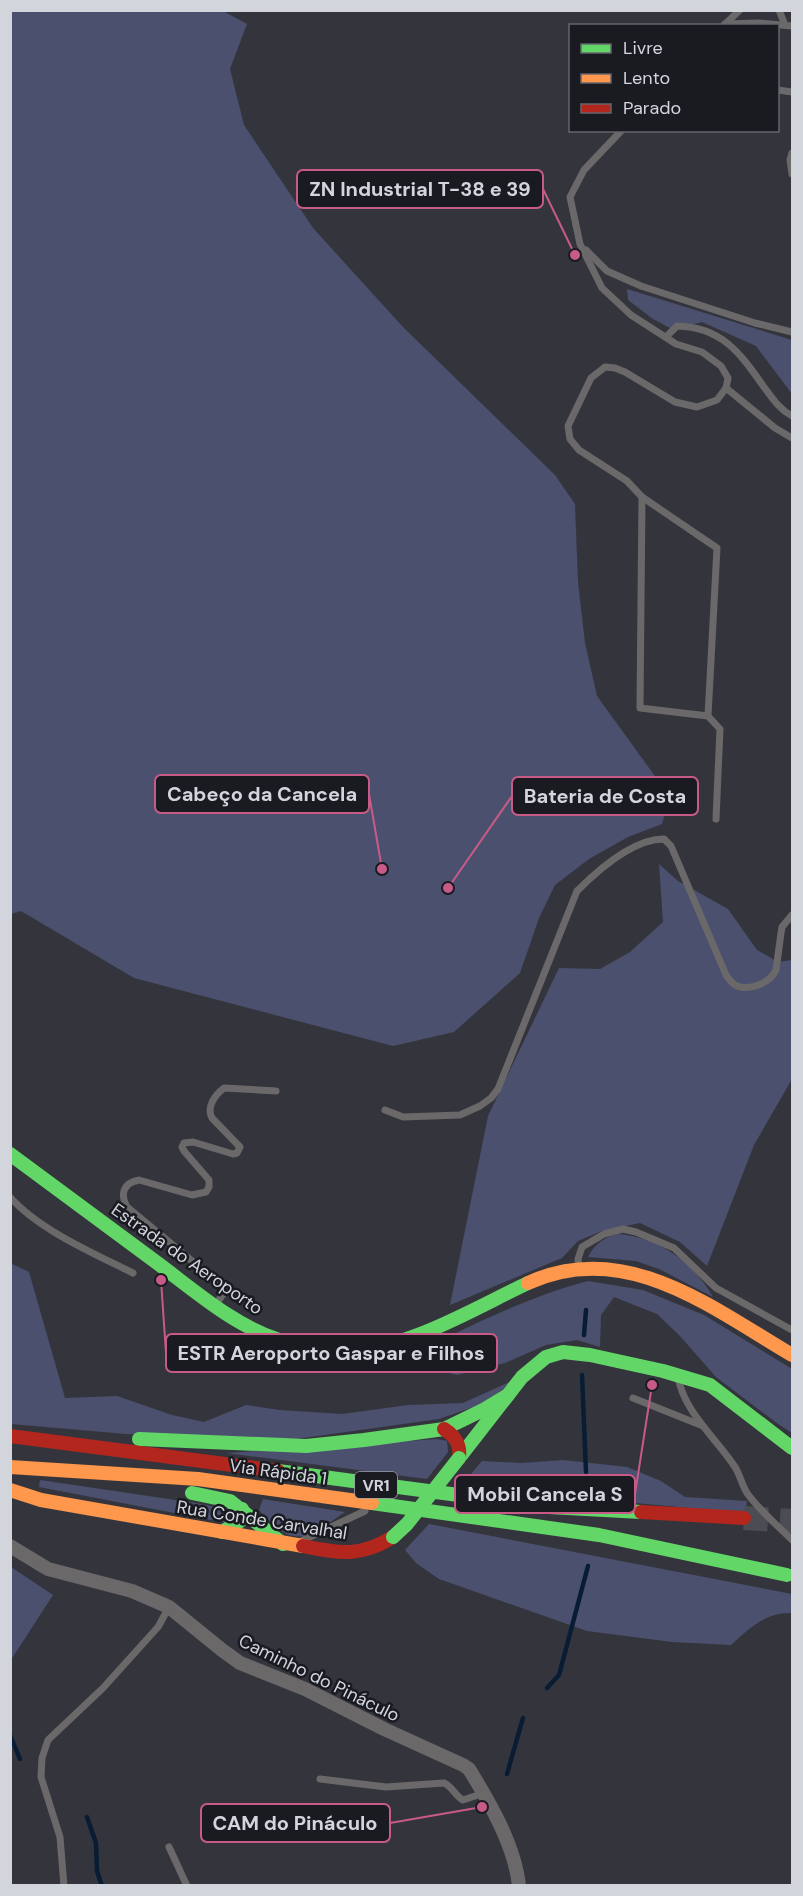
<svg xmlns="http://www.w3.org/2000/svg" width="803" height="1896" font-family="'DM Sans',sans-serif">
<rect width="100%" height="100%" fill="#34353c"/>
<g fill="#4a506e">
<polygon points="11,10 223,11 247,24 230,69 244,125 313,228 403,327 555,475 575,504 578,582 585,643 597,696 670,797 662,824 628,837 589,859 555,885 539,918 520,973 454,1032 393,1046 134,978 21,911 11,914"/>
<polygon points="627,289 792,340 792,394 756,346 702,322 674,330 653,319 628,300"/>
<polygon points="659,864 678,881 728,909 757,950 778,962 792,960 792,1079 754,1145 707,1266 680,1242 640,1223 602,1231 578,1241 562,1258 450,1305 488,1116 559,968 600,969 630,952 663,922"/>
<path d="M618,1234C658,1237 693,1262 713,1297L659,1269L636,1261L588,1257C595,1243 604,1238 618,1234Z"/>
<polygon points="10,1263 29,1272 65,1398 117,1396 172,1415 204,1422 246,1405 280,1410 342,1414 408,1405 463,1403 516,1379 485,1403 439,1419 296,1439 126,1434 11,1424"/>
<path d="M588,1281L643,1290L704,1315L792,1369V1433L778,1424L716,1377L680,1336L657,1314L614,1297L601,1315L600,1347L577,1340L546,1345L505,1363L457,1375L398,1360C460,1332 522,1298 588,1281Z"/>
<polygon points="437,1439 447,1441 448,1452 427,1479 226,1453"/>
<polygon points="563,1460 627,1467 661,1481 685,1497 747,1501 745,1513 460,1487 482,1461 522,1463"/>
<polygon points="40,1480 196,1503 226,1509 231,1515 224,1522 211,1520 39,1487"/>
<path d="M263,1499L345,1512C329,1522 309,1542 289,1535C279,1532 267,1518 259,1510Z"/>
<path d="M429,1524L792,1594V1613C766,1612 750,1628 731,1645L672,1642L587,1631L439,1579L416,1563L405,1550Z"/>
<polygon points="11,1567 53,1595 11,1660"/>
</g>
<g fill="none" stroke-linecap="round" stroke-linejoin="round">
<g stroke="#081d34" stroke-width="4.5">
<polyline points="584,1335 586,1310"/>
<polyline points="582,1375 586,1472"/>
<polyline points="547,1688 559,1675 588,1566"/>
<polyline points="10,1735 20,1759"/>
<polyline points="507,1774 523,1718"/>
<polyline points="87,1817 96,1843 97,1871 102,1886"/>
</g>
<polyline stroke="#4c4d54" stroke-width="24" stroke-dasharray="24 12" stroke-linecap="butt" points="744,1518 792,1521"/>
<g stroke="#6a6868" stroke-width="7">
<polyline points="779,10 785,25"/>
<polyline points="725,24 759,23 792,26"/>
<polyline points="724,25 740,10"/>
<polyline points="778,90 792,92"/>
<polyline points="622,130 584,170 570,197 580,244 602,288 631,315 676,344 702,352 721,366 728,378 726,388 775,428 792,438"/>
<polyline points="792,153 790,160 792,174"/>
<polyline points="586,250 607,271 641,286 755,323 792,332"/>
<path d="M666,337L677,326C722,327 740,353 764,387C773,399 779,409 792,416"/>
<polyline points="642,497 640,708 708,716"/>
<polyline points="716,819 720,729 708,716 717,548 642,497 627,481 579,450 570,439 568,426 591,378 605,367 615,368 625,372 675,402 697,407 717,400 726,388"/>
<path d="M385,1110L403,1117L460,1115L480,1106L491,1098L498,1089L577,891C599,869 633,839 664,839L671,846L726,975C729,979 732,984 737,986C750,991 770,983 776,970L781,933L782,927L792,915"/>
<path d="M10,1197C39,1230 95,1254 133,1273"/>
<polyline points="579,1268 578,1259 582,1247 604,1234 623,1229 636,1232 674,1248 716,1288 792,1330"/>
<path d="M217,1303L223,1294L221,1285L127,1207C120,1194 123,1183 139,1180L192,1195L206,1192L209,1187V1180L184,1151L182,1147L184,1143L193,1142L233,1154L237,1153L240,1147L212,1118C206,1107 215,1095 224,1088L276,1091"/>
<path d="M678,1377C684,1412 716,1438 735,1467C740,1475 742,1485 747,1493C759,1510 777,1525 792,1540"/>
<polyline points="633,1398 703,1426"/>
<polyline points="299,1542 365,1511"/>
<path d="M320,1779L386,1787L444,1783C453,1787 455,1796 463,1800L484,1793"/>
<polyline points="169,1847 187,1886"/>
<polyline points="64,1886 60,1837 41,1777 42,1758 48,1740 103,1688 158,1627 169,1607"/>
</g>
<path stroke="#6a6868" stroke-width="14" d="M10,1546L48,1569L132,1591L169,1607L222,1650L240,1663L305,1689L384,1729L463,1765L469,1769C490,1803 515,1846 519,1886"/>
<g stroke="#63d668" stroke-width="14">
<path d="M10,1154C60,1191 110,1228 160,1265C196,1292 235,1326 279,1340C303,1348 329,1352 355,1350C413,1346 475,1308 528,1283"/>
<polyline points="139,1439 306,1446 364,1440 444,1429 485,1409 508,1395"/>
<polyline points="459,1458 522,1377 546,1357 563,1352 590,1355 663,1371 710,1385 792,1448"/>
<polyline points="278,1471 549,1507 641,1512"/>
<polyline points="192,1493 230,1501 283,1544"/>
<polyline points="372,1503 599,1535 787,1575"/>
<polyline points="222,1532 240,1521 242,1509"/>
</g>
<g stroke="#ff974d" stroke-width="14">
<path d="M528,1283C625,1238 712,1308 792,1355"/>
<polyline points="10,1467 198,1479 372,1503"/>
<polyline points="10,1490 41,1500 303,1546"/>
</g>
<g stroke="#b3261e" stroke-width="14">
<path d="M444,1429C455,1436 461,1444 459,1458"/>
<polyline points="10,1436 278,1471"/>
<polyline points="641,1512 744,1518"/>
<path d="M303,1546C339,1553 359,1558 393,1537"/>
</g>
<polyline stroke="#63d668" stroke-width="14" points="393,1537 407,1524 459,1458"/>
</g>
<g text-anchor="middle" dominant-baseline="central" stroke-width="5" stroke-linejoin="round" paint-order="stroke">
<rect fill="#1a1b21" stroke="#9c9da5" stroke-width="1.5" x="355" y="1472" width="42" height="26" rx="4.5"/>
<g font-size="16" font-weight="bold" fill="#d3d5dd">
<text x="376" y="1485">VR1</text>
</g>
<g font-size="18" fill="#d3d5dd" stroke="#1a1b21">
<text transform="translate(187 1259) rotate(35)">Estrada do Aeroporto</text>
<text transform="translate(278 1472) rotate(8)">Via Rápida 1</text>
<text transform="translate(262 1520) rotate(9)">Rua Conde Carvalhal</text>
<text transform="translate(319 1678) rotate(26)">Caminho do Pináculo</text>
</g>
</g>
<path fill="none" stroke="#c85a88" stroke-width="2" d="M575 255L543 189M382 869L369 794M448 888L512 796M161 1280L166 1353M652 1385L635 1494M482 1807L390 1823"/>
<g fill="#c85a88" stroke="#1a1b21" stroke-width="2">
<circle cx="575" cy="255" r="6"/>
<circle cx="382" cy="869" r="6"/>
<circle cx="448" cy="888" r="6"/>
<circle cx="161" cy="1280" r="6"/>
<circle cx="652" cy="1385" r="6"/>
<circle cx="482" cy="1807" r="6"/>
</g>
<g fill="#1a1b21" stroke="#c85a88" stroke-width="2">
<rect x="297" y="170" width="246" height="38" rx="6"/>
<rect x="155" y="775" width="214" height="38" rx="6"/>
<rect x="512" y="777" width="186" height="38" rx="6"/>
<rect x="166" y="1334" width="331" height="38" rx="6"/>
<rect x="455" y="1475" width="180" height="38" rx="6"/>
<rect x="201" y="1804" width="189" height="38" rx="6"/>
</g>
<g font-size="20" text-anchor="middle" font-weight="bold" fill="#d3d5dd">
<text x="420" y="196">ZN Industrial T-38 e 39</text>
<text x="262" y="801">Cabeço da Cancela</text>
<text x="605" y="803">Bateria de Costa</text>
<text x="331" y="1360">ESTR Aeroporto Gaspar e Filhos</text>
<text x="545" y="1501">Mobil Cancela S</text>
<text x="295" y="1830">CAM do Pináculo</text>
</g>
<rect width="803" height="1896" fill="none" stroke="#d3d5dd" stroke-width="24"/>
<rect x="569" y="24" width="210" height="108" fill="#1a1b21" stroke="#64656c" stroke-width="1.5"/>
<rect x="581" y="44" width="30" height="9" fill="#63d668" stroke="#64656c" stroke-width="1.5"/>
<text x="623" y="54" font-size="18" fill="#d3d5dd">Livre</text>
<rect x="581" y="74" width="30" height="9" fill="#ff974d" stroke="#64656c" stroke-width="1.5"/>
<text x="623" y="84" font-size="18" fill="#d3d5dd">Lento</text>
<rect x="581" y="104" width="30" height="9" fill="#b3261e" stroke="#64656c" stroke-width="1.5"/>
<text x="623" y="114" font-size="18" fill="#d3d5dd">Parado</text>
</svg>
